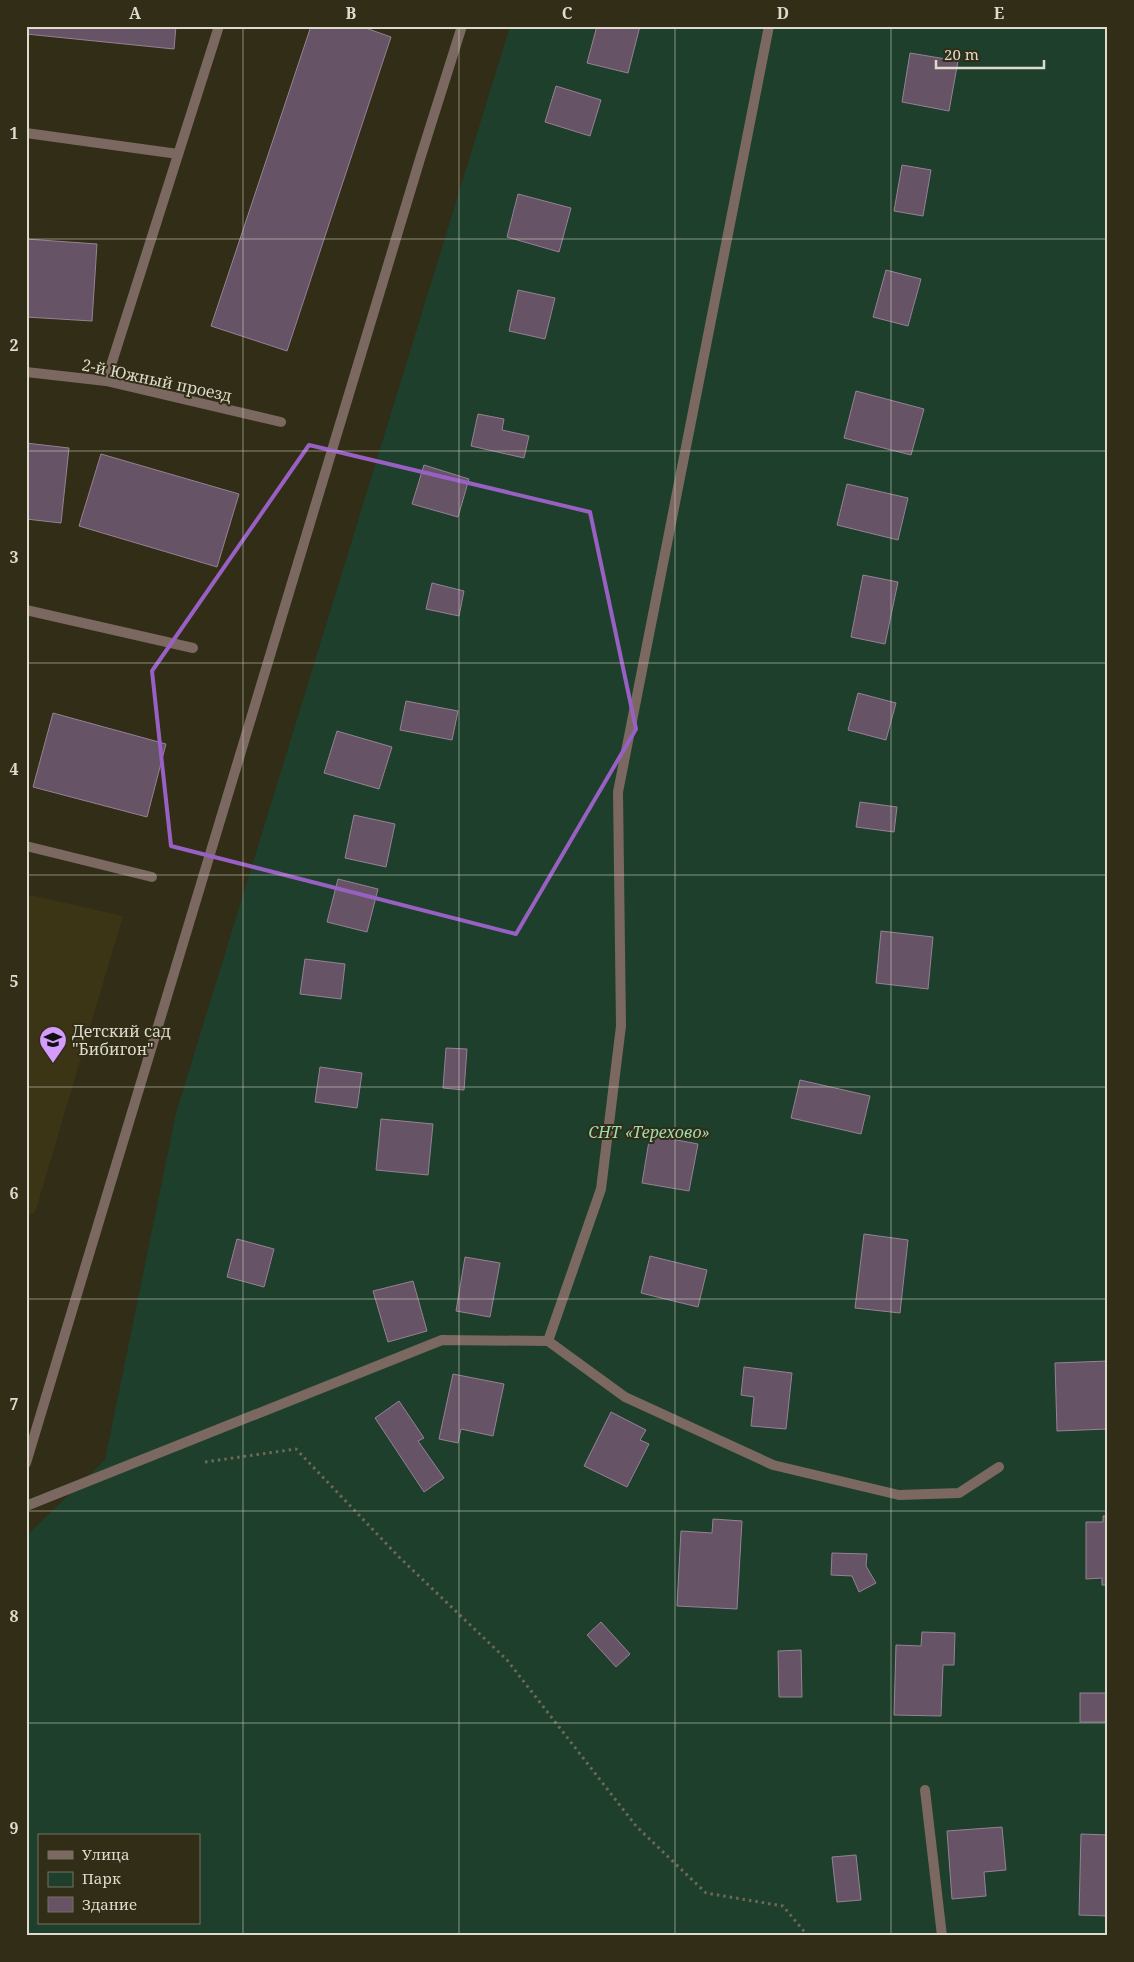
<svg xmlns="http://www.w3.org/2000/svg" width="1134" height="1962" font-family="'Noto Serif',serif">
<rect width="100%" height="100%" fill="#312d16"/>
<polygon fill="#3b3516" points="26,894 123,916 35,1213 26,1216"/>
<path fill="#1e3f2b" fill-rule="evenodd" d="M510,26H1108V1936H26V1536L105,1460L176,1113ZM39,1836H199V1923H39Z"/>
<g fill="#665365" stroke="#968195">
<polygon points="26,26 176,26 174,49 26,34"/>
<polygon points="311,26 360,26 391,37 287,351 211,326"/>
<polygon points="597,26 640,26 628,73 587,63"/>
<polygon points="910,53 958,61 949,111 902,102"/>
<polygon points="556,86 601,100 590,136 545,122"/>
<polygon points="902,165 931,170 923,216 894,211"/>
<polygon points="518,194 571,208 559,252 507,237"/>
<polygon points="26,239 97,244 92,321 26,317"/>
<polygon points="886,270 921,279 908,326 873,317"/>
<polygon points="518,290 555,298 545,339 509,331"/>
<polygon points="856,391 924,409 911,455 844,438"/>
<polygon points="478,414 504,419 502,430 529,436 524,458 471,446"/>
<polygon points="26,443 69,448 61,523 26,519"/>
<polygon points="101,454 239,494 217,567 79,526"/>
<polygon points="424,465 469,479 458,517 412,504"/>
<polygon points="847,484 908,498 898,540 837,525"/>
<polygon points="863,575 898,582 885,644 851,637"/>
<polygon points="432,583 464,591 459,616 426,609"/>
<polygon points="858,693 896,703 886,740 848,730"/>
<polygon points="406,701 458,711 452,740 400,730"/>
<polygon points="53,713 166,744 147,817 33,787"/>
<polygon points="337,731 392,747 379,789 324,773"/>
<polygon points="860,802 897,807 894,832 856,827"/>
<polygon points="354,815 395,824 386,867 345,858"/>
<polygon points="338,879 378,889 367,932 327,922"/>
<polygon points="881,931 933,937 928,989 876,983"/>
<polygon points="305,959 345,964 341,999 300,994"/>
<polygon points="446,1048 467,1049 464,1090 443,1088"/>
<polygon points="320,1067 362,1073 357,1108 315,1102"/>
<polygon points="800,1080 870,1096 861,1134 791,1118"/>
<polygon points="381,1119 433,1124 428,1175 376,1170"/>
<polygon points="650,1135 698,1144 689,1191 642,1183"/>
<polygon points="864,1234 908,1240 900,1313 855,1308"/>
<polygon points="237,1239 274,1249 264,1287 227,1277"/>
<polygon points="650,1256 707,1270 698,1307 641,1293"/>
<polygon points="465,1257 500,1263 490,1317 456,1311"/>
<polygon points="413,1281 427,1331 388,1342 373,1291"/>
<polygon points="1108,1361 1108,1429 1057,1431 1055,1363"/>
<polygon points="744,1367 792,1373 786,1429 751,1426 754,1397 741,1395"/>
<polygon points="453,1374 504,1384 493,1436 461,1429 458,1443 439,1439"/>
<polygon points="399,1401 424,1438 418,1441 444,1478 424,1492 375,1418"/>
<polygon points="611,1412 646,1430 640,1440 649,1444 627,1487 584,1466"/>
<polygon points="1103,1516 1108,1516 1108,1585 1102,1585 1102,1578 1086,1579 1086,1522 1103,1522"/>
<polygon points="713,1519 742,1521 737,1609 677,1606 681,1531 712,1533"/>
<polygon points="832,1553 867,1554 866,1566 876,1583 859,1592 852,1576 831,1575"/>
<polygon points="601,1622 630,1654 616,1667 587,1635"/>
<polygon points="922,1632 955,1633 954,1665 943,1665 941,1716 894,1715 896,1645 921,1646"/>
<polygon points="801,1650 802,1697 779,1697 778,1651"/>
<rect x="1080" y="1693" width="28" height="29"/>
<polygon points="1002,1827 1006,1870 984,1872 986,1896 952,1899 947,1831"/>
<polygon points="1081,1834 1108,1835 1108,1916 1079,1915"/>
<polygon points="856,1855 861,1900 837,1902 832,1857"/>
</g>
<g fill="none" stroke-linecap="round" stroke-linejoin="round">
<polyline stroke="#6c6955" stroke-width="3" stroke-dasharray="2.5 4" stroke-linecap="butt" points="205,1462 296,1449 399,1557 507,1660 636,1826 706,1893 783,1906 808,1936"/>
<g stroke="#7a6861" stroke-width="10">
<polyline points="26,133 178,154"/>
<polyline points="106,381 219,26"/>
<polyline points="26,610 193,648"/>
<polyline points="548,1341 625,1397 773,1465 899,1495 959,1493 999,1467"/>
<polyline points="26,1463 420,159 462,26"/>
<polyline points="26,1506 442,1340 548,1341 601,1189 621,1026 618,792 769,26"/>
</g>
<g stroke="#7a6861" stroke-width="10">
<polyline points="26,372 106,381 281,422"/>
<polyline points="26,846 152,877"/>
<polyline points="925,1790 942,1936"/>
</g>
</g>
<path fill="none" stroke="#9860c3" stroke-width="4" stroke-linejoin="round" d="M309,445L590,512L636,729L516,934L171,846L152,671Z"/>
<path fill="none" stroke="#dddbcd" stroke-width="1" stroke-opacity="0.55" d="M243,26V1936M459,26V1936M675,26V1936M891,26V1936M26,239H1108M26,451H1108M26,663H1108M26,875H1108M26,1087H1108M26,1299H1108M26,1511H1108M26,1723H1108"/>
<defs>
<symbol id="school-pin" viewBox="-11 -11 22 30"><path d="M0 17L-7.5 6A9.5 9.5 0 1 1 7.5 6Z" fill="#d39cfc" stroke="#312d16"/><path d="M0-5L7-2L0 1L-7-2ZM-4 1L0 2.5L4 1V4Q0 6-4 4Z" fill="#111"/></symbol>
</defs>
<g fill-rule="evenodd">
<use href="#school-pin" x="37" y="1024" width="32" height="43"/>
</g>
<g text-anchor="middle" dominant-baseline="central" stroke-width="4" stroke-linejoin="round" paint-order="stroke">
<g font-size="16" fill="#dddbcd" stroke="#312d16">
<text transform="translate(157 380) rotate(12)">2-й Южный проезд</text>
</g>
<g font-size="16" fill="#dddbcd" stroke="#312d16" text-anchor="start">
<text x="72" y="1031">Детский сад<tspan x="72" dy="18">"Бибигон"</tspan></text>
</g>
<g font-size="16" font-style="italic" fill="#9ddbb2" stroke="#312d16">
<text x="649" y="1132">СНТ «Терехово»</text>
</g>
</g>
<rect width="1134" height="1962" fill="none" stroke="#312d16" stroke-width="55"/>
<rect x="38" y="1834" width="162" height="90" fill="#312d16" stroke="#76735f"/>
<rect x="48" y="1851" width="25" height="8" fill="#7a6861" stroke="#76735f"/>
<text x="82" y="1860" font-size="15" fill="#dddbcd">Улица</text>
<rect x="48" y="1872" width="25" height="15" fill="#1e3f2b" stroke="#76735f"/>
<text x="82" y="1884" font-size="15" fill="#dddbcd">Парк</text>
<rect x="48" y="1897" width="25" height="15" fill="#665365" stroke="#76735f"/>
<text x="82" y="1910" font-size="15" fill="#dddbcd">Здание</text>
<path d="M936 60v8h108v-8" fill="none" stroke="#dddbcd" stroke-width="2.5"/>
<text x="944" y="60" font-size="15" fill="#dddbcd" stroke="#312d16" stroke-width="4" paint-order="stroke">20 m</text>
<rect x="28" y="28" width="1078" height="1906" fill="none" stroke="#dddbcd" stroke-width="2"/>
<g font-size="16" text-anchor="middle" font-weight="bold" fill="#dddbcd">
<text x="135" y="19">A</text>
<text x="351" y="19">B</text>
<text x="567" y="19">C</text>
<text x="783" y="19">D</text>
<text x="999" y="19">E</text>
<text x="14" y="139">1</text>
<text x="14" y="351">2</text>
<text x="14" y="563">3</text>
<text x="14" y="775">4</text>
<text x="14" y="987">5</text>
<text x="14" y="1199">6</text>
<text x="14" y="1410">7</text>
<text x="14" y="1622">8</text>
<text x="14" y="1834">9</text>
</g>
</svg>
